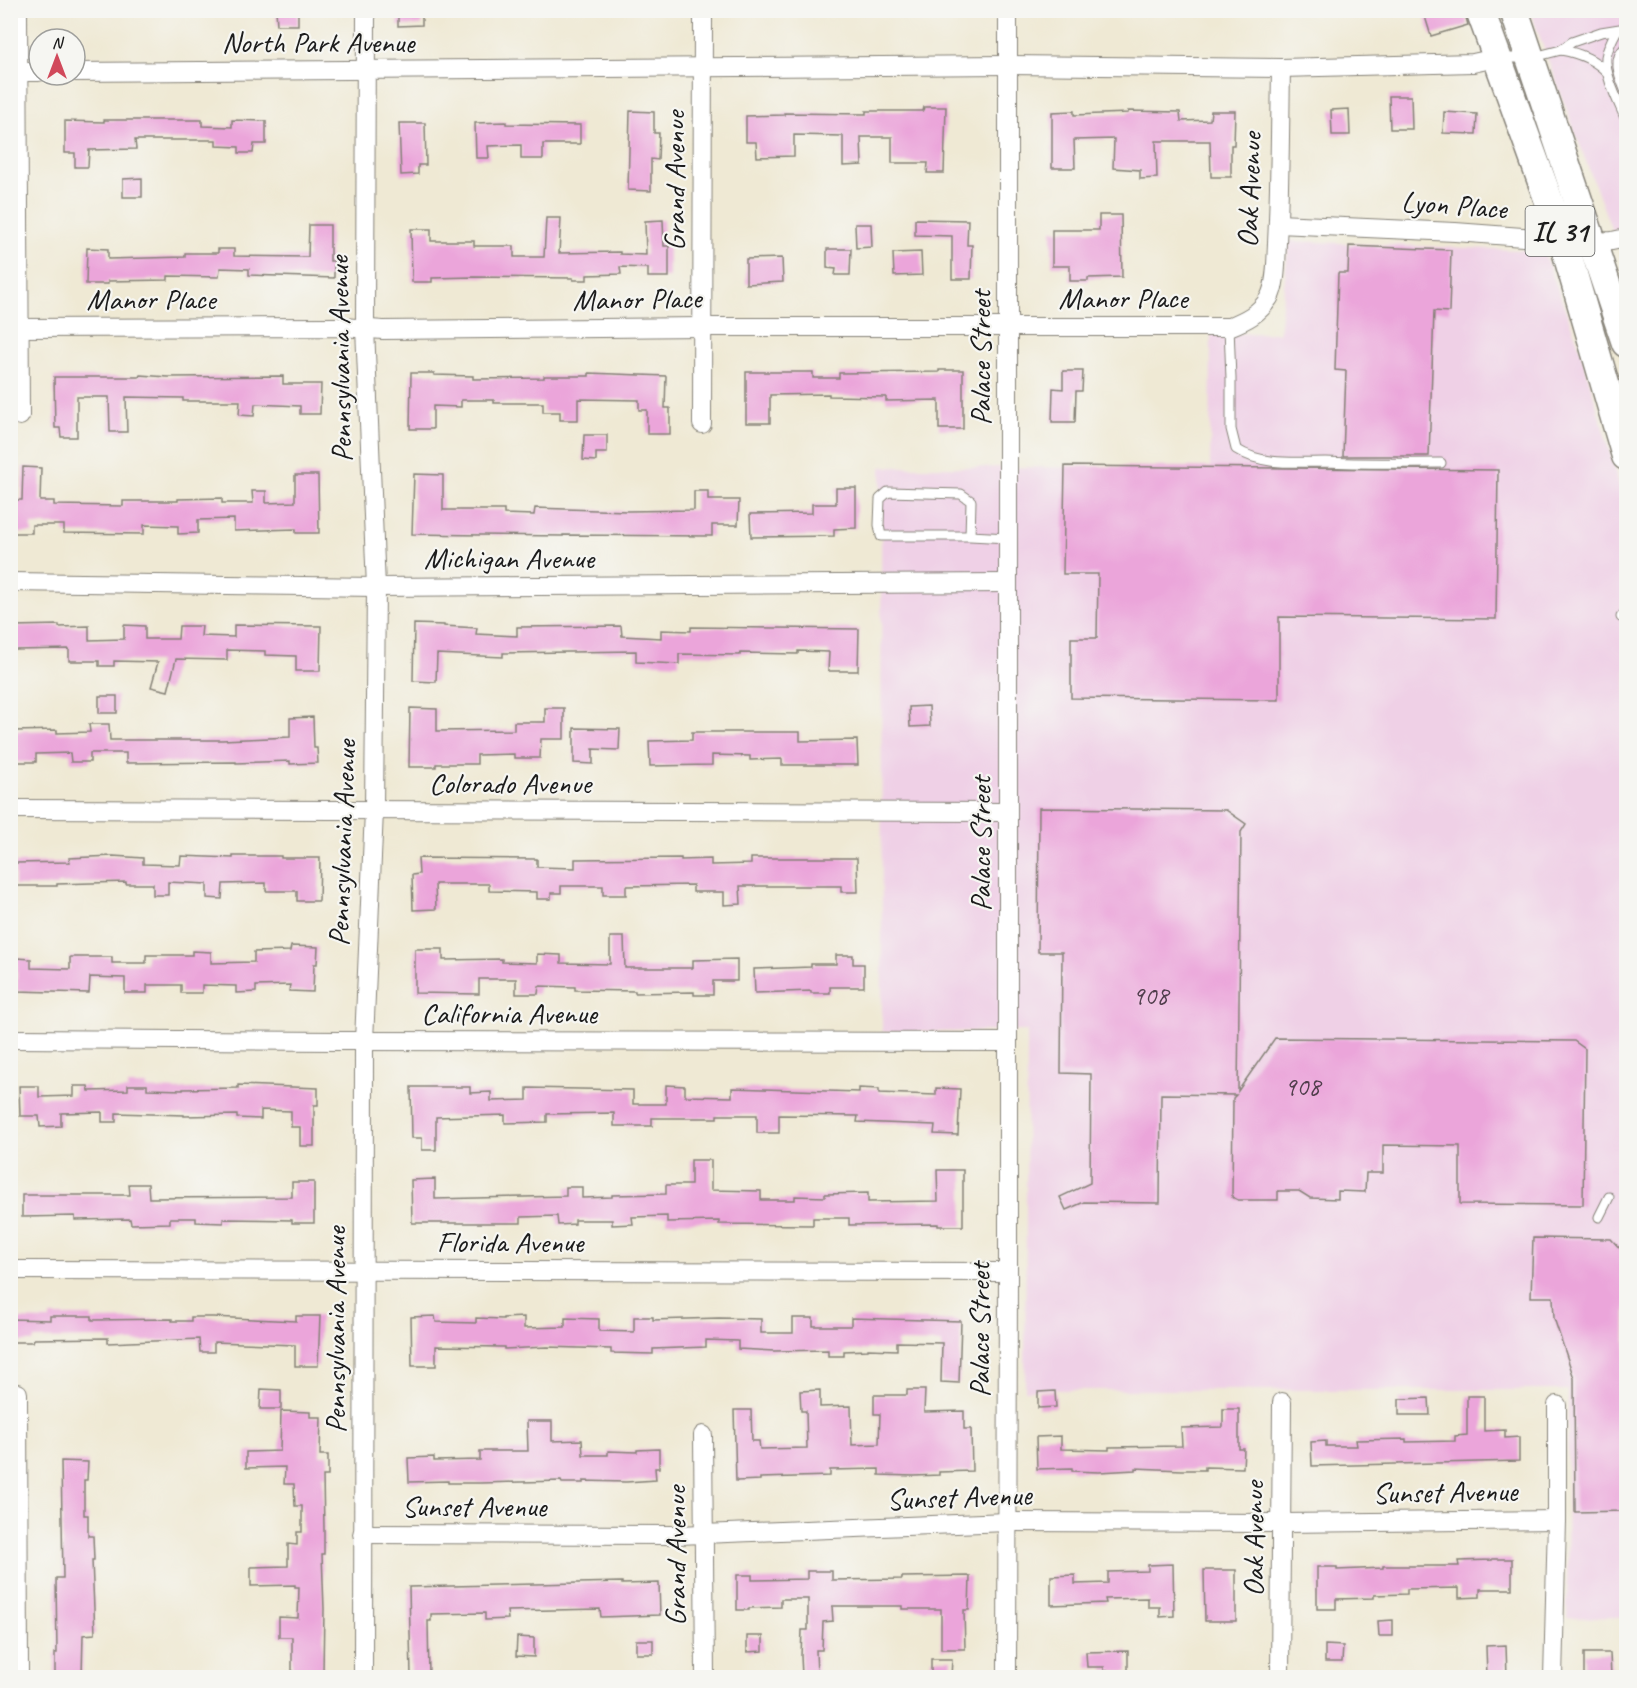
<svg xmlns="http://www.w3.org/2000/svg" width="1637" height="1688" font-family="Caveat,sans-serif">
<rect width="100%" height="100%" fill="#f6f6f2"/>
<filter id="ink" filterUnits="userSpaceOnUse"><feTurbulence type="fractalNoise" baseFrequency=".0167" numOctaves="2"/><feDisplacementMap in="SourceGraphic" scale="12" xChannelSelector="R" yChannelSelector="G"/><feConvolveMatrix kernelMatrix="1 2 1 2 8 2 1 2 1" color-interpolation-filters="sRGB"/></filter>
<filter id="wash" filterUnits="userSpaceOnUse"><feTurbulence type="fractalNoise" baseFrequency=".008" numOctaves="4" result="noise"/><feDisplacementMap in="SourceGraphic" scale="24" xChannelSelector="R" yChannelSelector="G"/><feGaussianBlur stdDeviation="1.35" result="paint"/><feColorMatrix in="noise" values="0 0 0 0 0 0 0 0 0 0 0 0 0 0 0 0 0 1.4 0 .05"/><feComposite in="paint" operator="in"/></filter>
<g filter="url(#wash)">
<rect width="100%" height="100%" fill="#efe9d4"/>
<g fill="#efd0e6">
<polygon points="1530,11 1626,11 1626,231 1612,231"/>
<polygon points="1289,241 1543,251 1579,345 1626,508 1626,1617 1567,1618 1568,1390 1025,1390 1027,1031 882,1032 881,467 1210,468 1211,334 1279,333"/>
</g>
<g id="blocks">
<g fill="#eba5da">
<polygon points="276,10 298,10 298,25 277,25"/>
<polygon points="398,10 422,10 422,25 398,26"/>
<polygon points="1423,10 1464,10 1468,25 1431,36"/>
<polygon points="1389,96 1411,96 1412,129 1390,129"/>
<polygon points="924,107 946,107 944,173 927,173 928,163 892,163 892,137 861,137 862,165 843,166 843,136 794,135 794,156 757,157 756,142 746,142 746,116 784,115 784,113 866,114 866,111 923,111"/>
<polygon points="1349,109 1350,135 1332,135 1331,110"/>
<polygon points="630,111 654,112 654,133 659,133 658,160 651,159 651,191 628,190"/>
<polygon points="1074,111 1074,115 1128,113 1128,111 1180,112 1181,121 1210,120 1211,111 1235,111 1234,145 1231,145 1231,177 1211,177 1210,141 1156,141 1157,178 1140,179 1140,170 1113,168 1114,139 1074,140 1075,168 1052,168 1052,112"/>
<polygon points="1444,112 1477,114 1476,134 1443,133"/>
<polygon points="104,120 202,120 202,126 232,127 232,120 266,121 266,144 254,144 253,153 239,153 239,147 216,146 216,140 135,140 136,149 89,150 88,167 75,167 75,153 65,153 65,121 104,122"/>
<polygon points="506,122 506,124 580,125 580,144 543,144 543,159 521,159 521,145 488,146 489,158 476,158 475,123"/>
<polygon points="399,123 425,123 426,165 418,165 418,174 401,175"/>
<polygon points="142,178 142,197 123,197 123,179"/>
<polygon points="1099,215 1121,215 1122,277 1088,278 1088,281 1070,281 1070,266 1052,266 1052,230 1099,230"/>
<polygon points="546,218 561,218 559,253 620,252 620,254 646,255 645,221 663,220 664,246 669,246 669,277 648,277 648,268 620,267 621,274 587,275 587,280 573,280 573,278 474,277 432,278 432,282 412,282 411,229 431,229 431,241 474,241 474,246 514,246 514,257 544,257"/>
<polygon points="915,219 968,220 967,245 972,245 971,279 952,279 952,236 915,235"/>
<polygon points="855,224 871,224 872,247 856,248"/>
<polygon points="309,225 330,225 330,261 334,261 334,278 249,275 249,269 220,268 219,277 168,276 168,280 108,281 108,284 86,284 87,248 108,249 108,259 185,257 185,253 218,253 218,249 234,249 234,256 308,257"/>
<polygon points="1349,246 1451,250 1449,312 1434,311 1429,456 1343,456 1346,371 1335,370 1338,273 1348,273"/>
<polygon points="827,249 851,249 850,275 835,275 836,269 827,268"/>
<polygon points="921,252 922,275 894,276 893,253"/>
<polygon points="782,258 783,282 746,284 746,259"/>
<polygon points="939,370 963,370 963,429 939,429 939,400 886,401 886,397 829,396 829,394 770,395 770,423 746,423 746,372 813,372 813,378 839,378 839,373 939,372"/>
<polygon points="1063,371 1083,371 1082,391 1076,391 1075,422 1052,422 1053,388 1063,389"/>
<polygon points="411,373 434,373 434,375 473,376 473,379 544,378 544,376 589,376 589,373 666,376 665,408 670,408 670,434 647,434 647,410 639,410 639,400 578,399 578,420 560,420 560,412 543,412 543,403 494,403 494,400 461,400 461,407 433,406 433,429 410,429"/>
<polygon points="140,375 168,377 283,376 283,384 321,384 320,414 300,414 300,406 255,404 254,416 239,415 240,401 183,401 183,398 126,397 127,432 110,432 109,397 77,397 77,437 61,437 60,428 55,428 54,377 139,377"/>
<polygon points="584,435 607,435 607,453 596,453 596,461 583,460"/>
<polygon points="1065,466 1498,470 1496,619 1279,617 1279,700 1071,698 1071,638 1097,638 1098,574 1063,574"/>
<polygon points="23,467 41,468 40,501 54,501 54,505 123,506 123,501 178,501 178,499 222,498 222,503 253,503 252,491 266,491 266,503 295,502 295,475 318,475 319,533 296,533 296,529 234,531 234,519 198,520 198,533 178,534 178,526 144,525 144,534 64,533 64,525 32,525 32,533 10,533 10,500 22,500"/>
<polygon points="414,474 443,475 443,510 504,510 504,514 534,515 535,508 627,511 694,510 694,491 708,491 708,500 739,500 738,525 712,525 712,536 563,535 563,536 412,534"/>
<polygon points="836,488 856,488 856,528 834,529 834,536 751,537 750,514 812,513 812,504 836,504"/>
<polygon points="414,624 444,625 444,626 477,628 476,634 517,636 517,627 621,626 622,636 661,638 661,630 691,631 691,627 859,629 858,671 828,671 829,652 798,651 798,654 740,653 740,655 679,654 679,664 636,662 636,651 503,653 503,657 437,654 436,682 413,681"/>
<polygon points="59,625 59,627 89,626 89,640 124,639 124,625 145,626 145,639 178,639 179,626 202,626 201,636 234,637 234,625 321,626 320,671 296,671 296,656 265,655 265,651 227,650 227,660 176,659 168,691 151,687 158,662 114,661 114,666 99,666 99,661 69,661 69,649 14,650 13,626"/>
<rect x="99" y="696" width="18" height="17"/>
<polygon points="929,706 930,726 910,727 909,707"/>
<polygon points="410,708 437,709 437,731 514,730 514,722 545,722 545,708 564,708 564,739 541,739 540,758 514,758 514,754 477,755 477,764 436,764 436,767 409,767"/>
<polygon points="313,717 314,748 317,748 318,763 290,764 290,761 236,763 236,762 126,763 126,753 90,753 90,762 71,762 70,753 36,754 36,762 15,762 14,731 57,730 57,733 90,732 89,724 109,724 110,740 222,740 290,737 290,718"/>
<polygon points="574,728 620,729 619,750 593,749 593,764 574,763"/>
<polygon points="692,732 800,732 800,741 857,740 858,765 782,765 782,759 750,760 750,756 712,755 712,765 650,766 649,741 692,740"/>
<polygon points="1039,808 1226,810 1246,824 1241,832 1238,1091 1275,1038 1574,1041 1585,1049 1583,1205 1460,1204 1460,1146 1383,1145 1383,1173 1366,1173 1365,1192 1338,1191 1338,1199 1310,1198 1299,1191 1278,1191 1278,1200 1238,1200 1232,1197 1233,1098 1236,1095 1161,1094 1160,1203 1084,1202 1066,1210 1060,1197 1090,1183 1091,1074 1061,1073 1062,952 1038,952"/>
<polygon points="113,856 143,858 143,864 180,865 181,856 233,858 233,856 281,856 281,858 320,858 319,901 297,901 297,891 266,891 266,883 223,884 222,899 207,898 207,884 168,882 168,895 153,895 153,884 126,884 126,882 57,884 57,886 15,886 15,863 70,862 69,858"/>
<polygon points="418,858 537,859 537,867 575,868 575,859 681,858 681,860 711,859 711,865 751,864 751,858 857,858 858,892 841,892 841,886 740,886 741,904 724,905 724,892 693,892 693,885 626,886 626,895 603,895 603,886 561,886 561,893 551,893 551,899 537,899 537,892 489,891 489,884 435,884 436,909 413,910 412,875 419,874"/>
<polygon points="610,937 624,937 625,968 693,968 693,960 737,959 737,981 713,981 713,995 694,995 694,992 635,993 635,991 575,990 575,987 539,986 538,994 516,994 516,979 479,979 479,994 415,993 415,949 443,949 443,960 502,959 502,962 537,963 537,954 561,955 561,963 610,964"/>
<polygon points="291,946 318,947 317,964 314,964 313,992 289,991 290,985 256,986 256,992 236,993 236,986 202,985 202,993 181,993 181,985 147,985 147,993 125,993 125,978 90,977 89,993 17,991 17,958 31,959 31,968 70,969 70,957 112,957 112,963 146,963 146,955 192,955 192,951 211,952 211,963 254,962 254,952 290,951"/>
<polygon points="836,955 853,955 853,964 864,964 864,987 830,987 830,993 811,993 811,991 755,993 754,969 811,967 811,964 836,964"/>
<polygon points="128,1085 147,1085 147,1089 183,1090 183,1089 238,1088 238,1085 318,1088 318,1105 314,1105 314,1146 300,1146 300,1127 291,1127 291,1111 261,1110 261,1119 237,1118 237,1115 184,1116 184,1115 116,1113 116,1122 102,1122 102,1112 61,1113 61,1126 40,1127 39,1116 20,1116 19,1086 39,1086 39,1097 74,1096 74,1086 88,1086 89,1091 128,1090"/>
<polygon points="666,1085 685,1086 685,1096 732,1097 732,1088 859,1092 859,1088 879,1089 879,1093 936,1095 936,1088 960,1089 958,1135 934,1134 935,1125 857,1122 858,1116 779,1115 779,1133 757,1133 757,1115 717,1115 717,1118 652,1118 652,1126 614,1126 614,1113 547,1114 547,1122 505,1123 505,1115 436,1117 436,1150 422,1150 422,1138 412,1138 411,1087 470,1087 470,1093 491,1092 491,1101 527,1100 527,1088 633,1090 633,1104 666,1104"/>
<polygon points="691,1160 711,1160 711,1190 761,1191 761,1200 795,1200 795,1196 825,1197 825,1194 868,1193 868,1202 938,1201 937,1170 963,1170 963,1226 938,1226 938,1224 849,1225 849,1218 813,1218 813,1225 719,1224 719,1221 667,1222 667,1216 632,1217 633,1224 612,1225 612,1220 575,1220 575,1224 558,1225 557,1216 521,1217 521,1223 412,1223 411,1180 435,1179 435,1199 566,1196 566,1187 582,1187 582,1198 612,1197 612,1195 666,1194 666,1185 691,1185"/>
<polygon points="292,1182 314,1182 314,1223 292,1223 292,1220 223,1219 223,1223 196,1222 196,1218 170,1218 170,1223 131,1224 130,1219 75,1220 75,1216 22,1217 22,1195 130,1195 129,1184 148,1184 149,1198 292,1197"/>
<polygon points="1533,1238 1611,1239 1625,1254 1624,1290 1626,1290 1626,1511 1575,1512 1574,1378 1554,1318 1553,1297 1531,1297"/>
<polygon points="50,1316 92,1316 92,1320 172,1319 172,1321 191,1321 191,1317 213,1317 296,1321 296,1316 320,1316 318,1366 295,1366 295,1345 214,1342 214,1352 200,1352 199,1339 108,1343 108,1338 34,1339 33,1342 10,1342 10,1319 50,1320"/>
<polygon points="435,1316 436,1322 476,1323 476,1318 503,1319 503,1318 524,1317 524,1328 565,1327 565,1318 599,1319 599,1331 634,1332 634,1317 653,1317 653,1320 719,1318 761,1319 761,1333 793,1333 793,1318 813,1318 813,1326 851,1326 851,1318 961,1321 959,1383 941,1382 942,1343 897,1342 897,1350 868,1349 868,1350 844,1351 844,1356 828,1356 828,1350 774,1351 738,1349 738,1341 706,1340 706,1347 653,1349 653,1354 611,1353 611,1349 547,1347 504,1349 504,1347 436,1346 436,1366 412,1366 411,1317"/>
<polygon points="261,1389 281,1390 281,1409 260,1409"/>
<polygon points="820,1390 820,1407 851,1406 852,1445 879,1444 880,1414 874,1414 874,1395 907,1395 907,1390 925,1390 924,1412 964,1411 964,1429 971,1429 972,1471 939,1472 939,1475 914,1476 879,1475 879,1469 830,1470 830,1476 760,1478 760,1480 736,1481 734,1410 751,1410 752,1441 759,1441 760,1449 807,1448 806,1411 801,1411 800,1391"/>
<polygon points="1055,1391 1056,1407 1038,1408 1038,1392"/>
<polygon points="1467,1396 1484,1396 1484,1431 1505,1430 1505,1438 1519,1437 1519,1461 1312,1466 1311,1442 1326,1441 1326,1446 1357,1446 1356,1440 1406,1439 1406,1442 1455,1441 1455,1436 1467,1435"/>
<polygon points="1429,1398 1430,1415 1399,1415 1399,1399"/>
<polygon points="1223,1409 1239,1409 1239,1449 1244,1449 1243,1468 1205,1467 1205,1470 1182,1470 1135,1468 1135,1470 1099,1472 1072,1471 1072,1468 1037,1469 1036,1437 1061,1436 1061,1449 1109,1450 1109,1447 1182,1446 1181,1428 1223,1427"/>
<polygon points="281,1411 310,1412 310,1417 321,1417 320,1455 328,1455 328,1476 323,1476 324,1529 324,1554 322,1554 324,1609 323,1673 292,1672 292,1637 279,1637 279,1617 298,1618 299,1587 295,1587 295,1585 251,1586 251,1567 288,1566 288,1544 297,1545 297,1532 302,1532 302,1506 295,1506 294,1484 284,1484 285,1467 246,1468 246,1452 280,1451"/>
<polygon points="527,1421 552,1421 552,1441 582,1440 583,1455 608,1455 608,1451 637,1452 637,1450 659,1449 659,1468 655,1468 656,1480 626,1482 583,1481 583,1483 562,1483 561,1481 480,1483 448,1483 448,1481 409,1482 408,1458 434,1457 434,1461 480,1460 480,1451 528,1451"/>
<polygon points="61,1461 88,1462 87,1480 84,1480 84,1515 88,1515 88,1536 93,1536 94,1560 92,1560 95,1634 83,1635 82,1675 55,1675 55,1653 57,1653 56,1578 63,1578"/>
<polygon points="1492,1559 1512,1559 1512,1589 1480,1589 1480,1597 1459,1598 1459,1588 1407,1589 1407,1594 1374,1595 1374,1598 1336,1599 1336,1609 1317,1609 1317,1567 1337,1567 1337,1570 1383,1568 1383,1566 1459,1566 1458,1561 1492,1560"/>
<polygon points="1173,1564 1174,1616 1160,1617 1160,1607 1148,1607 1148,1598 1105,1599 1106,1603 1051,1605 1051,1576 1075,1575 1075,1584 1108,1583 1108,1572 1148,1571 1148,1565"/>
<polygon points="1204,1570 1236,1570 1236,1621 1205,1621"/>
<polygon points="807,1571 832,1571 832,1580 902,1579 902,1577 970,1576 969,1610 964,1610 965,1649 941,1649 941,1609 902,1609 902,1606 832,1606 833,1621 823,1622 822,1650 816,1650 817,1675 802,1676 801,1656 802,1630 808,1630 808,1599 781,1599 781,1607 749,1608 749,1610 737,1610 737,1575 752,1575 752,1580 807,1579"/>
<polygon points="622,1582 622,1584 659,1583 660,1615 601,1617 600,1609 507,1611 508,1619 485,1620 485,1613 431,1614 431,1621 428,1621 429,1677 411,1677 409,1587"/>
<polygon points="1393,1620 1393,1636 1379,1636 1378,1621"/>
<polygon points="747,1636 763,1636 763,1651 747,1652"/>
<polygon points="517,1637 534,1638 534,1657 516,1656"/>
<rect x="636" y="1640" width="17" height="14"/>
<polygon points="1325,1645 1343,1646 1342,1662 1325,1662"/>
<polygon points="1506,1645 1507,1677 1487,1677 1486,1646"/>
<polygon points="1128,1651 1128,1671 1104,1671 1104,1667 1087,1667 1086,1652"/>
<polygon points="1584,1653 1610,1653 1611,1677 1584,1677"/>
<polygon points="931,1659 952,1659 951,1677 931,1677"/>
</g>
</g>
</g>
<g filter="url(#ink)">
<use href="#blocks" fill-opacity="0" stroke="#868278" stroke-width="1.5"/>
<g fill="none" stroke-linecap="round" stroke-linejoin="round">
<defs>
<g id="lane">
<path d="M1617,30C1612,39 1608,47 1606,57C1604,75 1619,103 1626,120"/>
<path d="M1626,47C1611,59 1620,77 1626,92"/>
<path d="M1561,50C1579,53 1594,59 1607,72"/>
<polyline points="1501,58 1530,58 1561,50 1572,42 1601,32 1626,28"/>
<path d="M1229,327L1231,379V429L1236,449C1262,466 1296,462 1326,462C1364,464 1402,463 1441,463"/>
<polyline points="970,536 971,501 961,494 888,492 880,499 879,525 881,536 970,536 1008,538"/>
<polyline points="1621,617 1626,612"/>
<polyline points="1599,1217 1609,1197"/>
</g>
<g id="street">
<polyline points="18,10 20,416"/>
<polyline points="10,72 39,72"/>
<polyline points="75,72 1008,65 1281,68 1473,63 1496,58"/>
<polyline points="1278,224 1455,232 1593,242 1612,241 1626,238"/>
<path d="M10,328L343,327L383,330L702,327H1229C1246,320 1259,314 1269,298C1277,284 1276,259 1277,243C1280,185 1280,126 1281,68"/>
<polyline points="702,424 703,10"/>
<polyline points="10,582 376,587 1008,583"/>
<polyline points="10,809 1008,812"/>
<polyline points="10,1039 341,1041 1008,1042"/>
<polyline points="10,1270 1008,1272"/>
<polyline points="18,1393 19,1678"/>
<polyline points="703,1435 705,1678"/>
<polyline points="362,1534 678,1535 1007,1522 1282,1523 1557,1520"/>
<polyline points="363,1678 364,1041 374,811 376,587 365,328 366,10"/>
<polyline points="1007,1678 1008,1272 1008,10"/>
<polyline points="1280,1678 1282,1402"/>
<polyline points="1553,1678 1557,1520 1557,1405"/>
</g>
<g id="primary">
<polyline points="1480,10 1563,240 1626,456"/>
<polyline points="1514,10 1626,343"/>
</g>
</defs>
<use href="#lane" stroke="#868278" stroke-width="11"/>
<use href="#street" stroke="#868278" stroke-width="20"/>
<use href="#primary" stroke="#868278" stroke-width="31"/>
<use href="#lane" stroke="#fff" stroke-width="9"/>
<use href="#street" stroke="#fff" stroke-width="18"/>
<use href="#primary" stroke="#fff" stroke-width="28"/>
</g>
</g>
<g text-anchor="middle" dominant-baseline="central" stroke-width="4.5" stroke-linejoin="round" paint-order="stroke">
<g font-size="27" fill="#503e4c">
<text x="1150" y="995">908</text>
<text x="1302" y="1086">908</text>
</g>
<rect fill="#f6f6f2" stroke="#5d5d5c" stroke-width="1.5" x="1525.5" y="206" width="69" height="50" rx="4.5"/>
<g font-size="28" font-weight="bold" fill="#1c1c1c">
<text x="1560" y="231">IL 31</text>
</g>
<g font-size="30" fill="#1c1c1c" stroke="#f6f6f2">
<text x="318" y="42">North Park Avenue</text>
<text transform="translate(674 181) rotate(-90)">Grand Avenue</text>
<text transform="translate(1249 190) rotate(-88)">Oak Avenue</text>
<text transform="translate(1454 205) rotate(4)">Lyon Place</text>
<text x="1123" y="298">Manor Place</text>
<text x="151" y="299">Manor Place</text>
<text transform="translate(637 299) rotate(-1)">Manor Place</text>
<text transform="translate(980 358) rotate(-90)">Palace Street</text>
<text transform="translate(340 359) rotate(-91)">Pennsylvania Avenue</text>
<text x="509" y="558">Michigan Avenue</text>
<text x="510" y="783">Colorado Avenue</text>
<text transform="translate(342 843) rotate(-88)">Pennsylvania Avenue</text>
<text transform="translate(980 844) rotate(-90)">Palace Street</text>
<text x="509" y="1013">California Avenue</text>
<text x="510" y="1242">Florida Avenue</text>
<text transform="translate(335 1330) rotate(-90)">Pennsylvania Avenue</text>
<text transform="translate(979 1330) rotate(-90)">Palace Street</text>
<text transform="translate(1445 1492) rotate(-1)">Sunset Avenue</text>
<text transform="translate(959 1497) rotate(-2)">Sunset Avenue</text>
<text x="474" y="1506">Sunset Avenue</text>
<text transform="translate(1253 1539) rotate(-90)">Oak Avenue</text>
<text transform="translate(675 1556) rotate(-90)">Grand Avenue</text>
</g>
</g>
<rect width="1637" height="1688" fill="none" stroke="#f6f6f2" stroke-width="36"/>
<g transform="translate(57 57)"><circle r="28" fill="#f6f6f2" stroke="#9f9f9c" stroke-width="1.5"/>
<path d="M0-4.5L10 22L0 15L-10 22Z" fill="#d1495b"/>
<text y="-9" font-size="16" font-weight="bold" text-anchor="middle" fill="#1c1c1c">N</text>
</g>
</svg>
